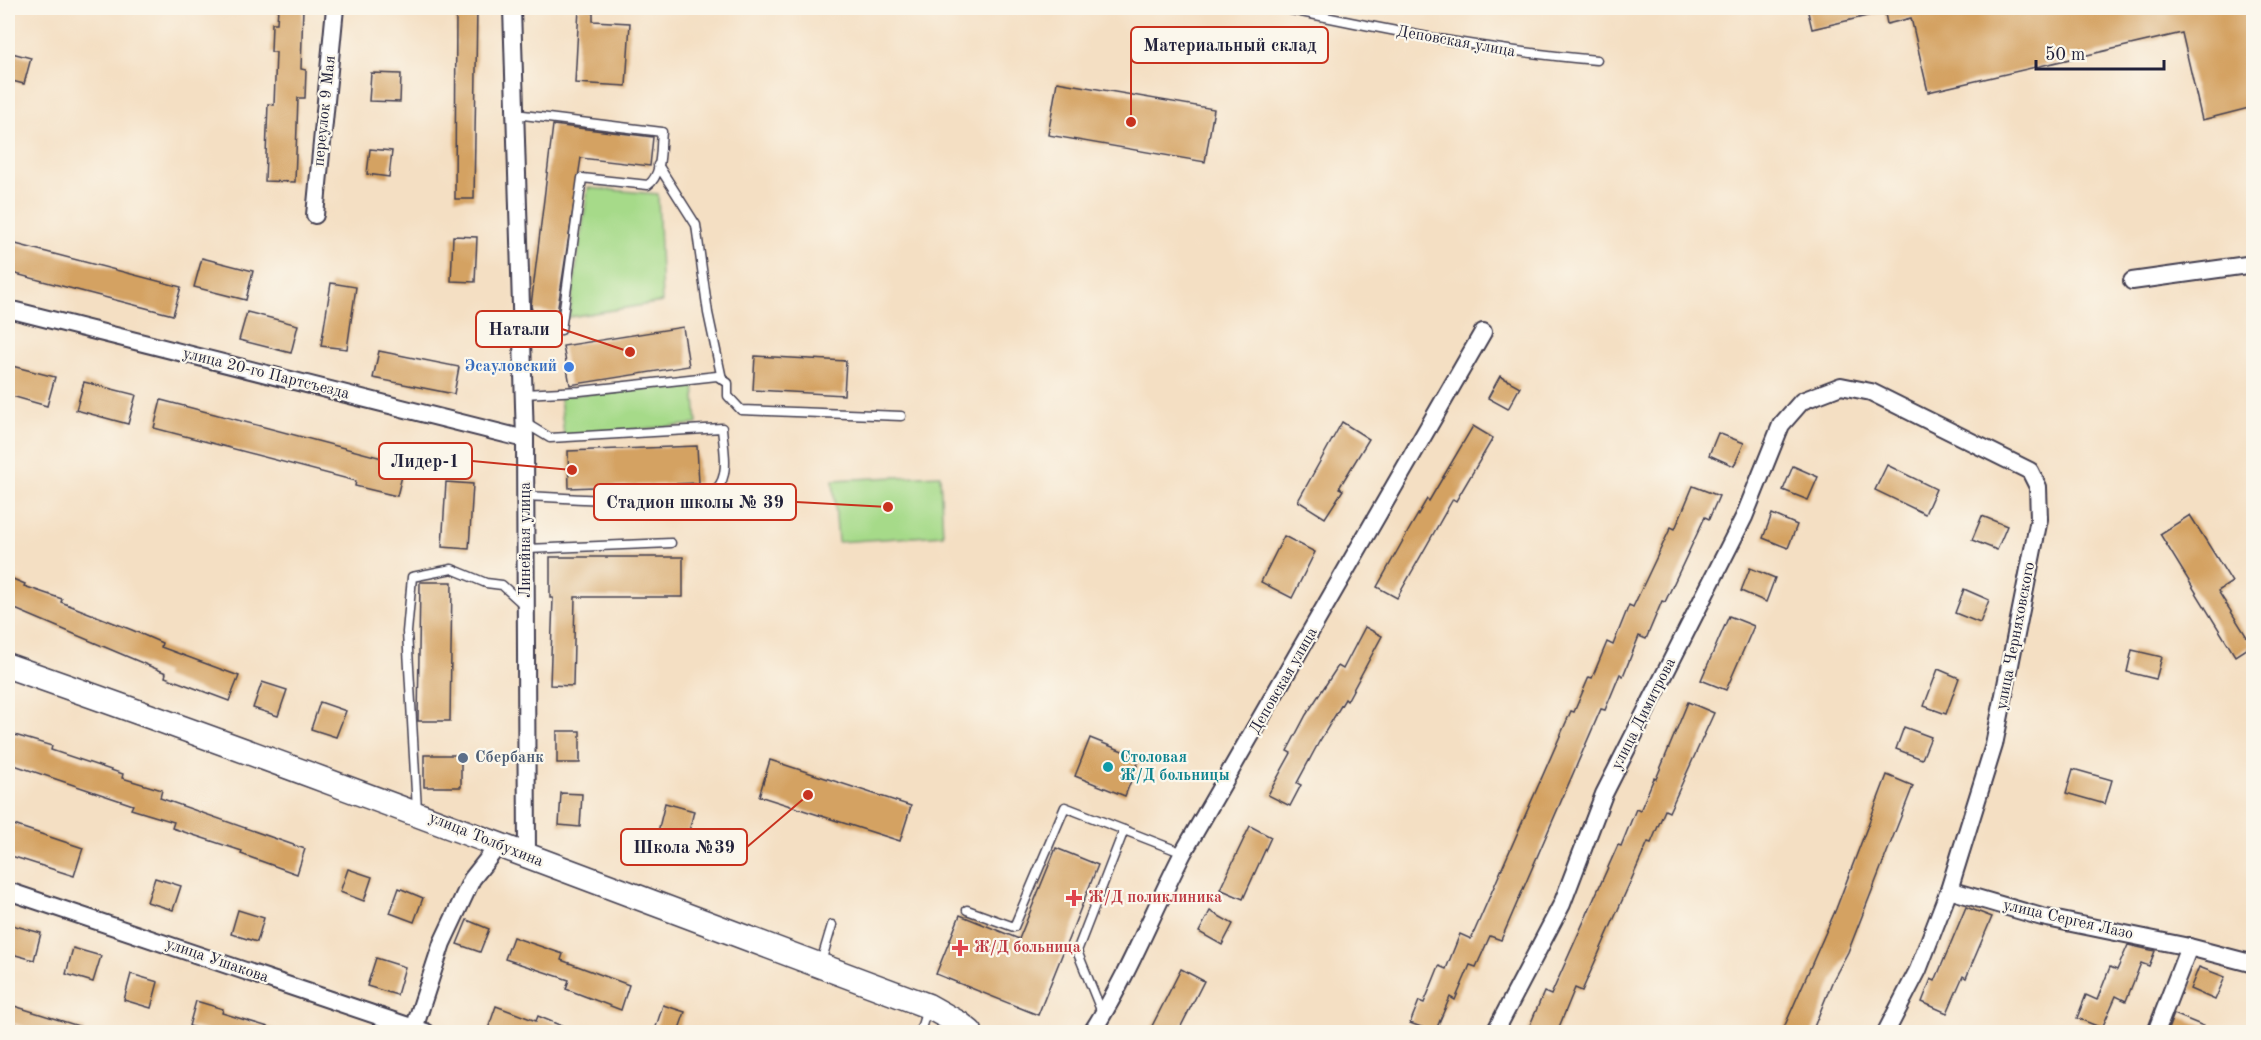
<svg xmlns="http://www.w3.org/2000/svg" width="2261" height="1040" font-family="'Old Standard TT',serif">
<rect width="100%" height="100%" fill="#fbf7ec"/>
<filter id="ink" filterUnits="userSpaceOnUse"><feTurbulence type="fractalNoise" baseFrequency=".0167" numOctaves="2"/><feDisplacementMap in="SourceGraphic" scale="12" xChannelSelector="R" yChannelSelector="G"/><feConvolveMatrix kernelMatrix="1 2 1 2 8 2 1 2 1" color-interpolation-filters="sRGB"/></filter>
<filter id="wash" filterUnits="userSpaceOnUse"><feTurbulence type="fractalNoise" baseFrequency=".008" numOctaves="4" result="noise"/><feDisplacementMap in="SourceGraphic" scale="24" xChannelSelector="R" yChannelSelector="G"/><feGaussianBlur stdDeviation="1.35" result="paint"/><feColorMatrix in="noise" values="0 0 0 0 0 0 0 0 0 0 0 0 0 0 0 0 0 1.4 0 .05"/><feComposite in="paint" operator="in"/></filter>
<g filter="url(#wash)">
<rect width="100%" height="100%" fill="#f4dfc3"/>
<g fill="#a6da89" stroke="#647e62" stroke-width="1.5">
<polygon points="588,188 658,194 662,302 569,317"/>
<polygon points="694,384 697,424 564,436 560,396"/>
<polygon points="940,475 943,535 838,542 833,480"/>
</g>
<g id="blocks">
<g fill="#d4a262">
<polygon points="278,8 303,8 301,69 306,70 305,98 298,98 295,182 265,181 268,104 274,105 276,52 271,52 272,23 277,23"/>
<polygon points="456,8 477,8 474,199 455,199"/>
<polygon points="579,8 593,8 593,21 630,23 626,86 575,83"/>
<polygon points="1807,8 1880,8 1880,13 1812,29"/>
<polygon points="1884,8 2253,8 2253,107 2202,120 2182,33 1928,92 1911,18 1887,24"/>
<polygon points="8,52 31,58 24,84 8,80"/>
<polygon points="371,73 401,74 400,102 369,101"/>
<polygon points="1057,82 1214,109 1205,162 1048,135"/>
<polygon points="553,125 653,137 650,166 581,158 557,313 532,310 531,306"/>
<polygon points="370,149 392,151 389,177 367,174"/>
<polygon points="453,236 477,237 475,282 451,281"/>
<polygon points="8,242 181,287 173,315 8,272"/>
<polygon points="202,258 253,271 246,300 194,287"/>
<polygon points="331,283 356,287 347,349 321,346"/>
<polygon points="247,312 298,325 291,353 239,340"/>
<polygon points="683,327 689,366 570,385 563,346"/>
<polygon points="379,351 459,367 454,394 373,378"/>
<polygon points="755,356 846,361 844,395 753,390"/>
<polygon points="8,365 55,377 47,406 8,395"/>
<polygon points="1500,376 1520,387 1508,409 1488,398"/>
<polygon points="84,382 136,395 128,424 76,410"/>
<polygon points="161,400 405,464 397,496 355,486 356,481 154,428"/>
<polygon points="1342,422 1369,439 1339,488 1343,490 1325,518 1298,501"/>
<polygon points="1473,426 1493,438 1456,501 1453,499 1397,598 1377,587 1410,528 1427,499 1429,501"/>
<polygon points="1718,433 1744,443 1734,466 1709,455"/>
<polygon points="697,446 699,483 569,488 568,451"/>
<polygon points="1887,465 1936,489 1925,514 1875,490"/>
<polygon points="1793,466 1818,477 1808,500 1783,490"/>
<polygon points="446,482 473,484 469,549 442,547"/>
<polygon points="1693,486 1719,496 1709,519 1705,517 1665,602 1662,601 1646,639 1639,636 1623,676 1620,674 1605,710 1601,709 1501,940 1490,936 1476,967 1470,965 1455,1000 1450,997 1435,1032 1410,1023 1419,1001 1424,1003 1439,966 1446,969 1460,934 1471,939 1571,711 1574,712 1589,677 1592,678 1607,642 1613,645 1629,605 1633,607 1671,527 1675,529"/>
<polygon points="1772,514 1797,525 1788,548 1763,538"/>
<polygon points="2190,515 2232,582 2218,591 2252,645 2235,656 2160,534"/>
<polygon points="1982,516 2007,526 1997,550 1972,540"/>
<polygon points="1284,536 1315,552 1292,598 1261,582"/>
<polygon points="550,557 683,557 683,597 575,597 573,686 550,685 553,598 550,598"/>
<polygon points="1750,568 1775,578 1766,602 1741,591"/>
<polygon points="8,577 25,584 24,586 62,599 61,602 132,630 162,643 161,647 239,676 229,701 165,677 166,673 8,606"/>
<polygon points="420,582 452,582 450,721 418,721"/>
<polygon points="1964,589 1989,600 1980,623 1955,613"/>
<polygon points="1729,616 1754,626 1726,690 1701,680"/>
<polygon points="1365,627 1382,636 1347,701 1345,699 1319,742 1297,783 1301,785 1290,806 1268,795 1291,753 1287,751 1306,715 1338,666 1343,669"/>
<polygon points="2132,650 2162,657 2156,679 2127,672"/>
<polygon points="1938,669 1959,678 1946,714 1924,706"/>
<polygon points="262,682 287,690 278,716 253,708"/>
<polygon points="320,702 346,711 336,737 311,729"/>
<polygon points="1688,702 1714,713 1669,812 1665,810 1651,843 1648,842 1582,991 1575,988 1557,1032 1527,1032 1544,992 1551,995 1618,845 1621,846 1636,809 1640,811 1654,778 1656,779"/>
<polygon points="1904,727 1931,737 1922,759 1896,749"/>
<rect x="557" y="731" width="23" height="32"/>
<polygon points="8,733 52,746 51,750 123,774 122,778 162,790 160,798 305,849 297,874 241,854 242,851 172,828 174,822 131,809 133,805 8,763"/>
<polygon points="1090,738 1140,758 1125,796 1075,776"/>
<rect x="424" y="755" width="37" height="32"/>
<polygon points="770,760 911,806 900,841 759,796"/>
<polygon points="2073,769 2112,780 2105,804 2066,793"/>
<polygon points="1887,775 1913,786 1848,952 1833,980 1812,1032 1782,1032 1836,909"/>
<polygon points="561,793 582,794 580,827 559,825"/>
<polygon points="665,803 694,811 686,844 657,836"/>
<polygon points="8,823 83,848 74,876 8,855"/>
<polygon points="1250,826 1271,837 1243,899 1220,889"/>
<polygon points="1056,848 1098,865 1038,1015 936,974 960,915 1019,939"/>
<polygon points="348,869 372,877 364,901 340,892"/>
<polygon points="155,878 181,886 173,910 147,902"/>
<polygon points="399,888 423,898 414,922 390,913"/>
<polygon points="1966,907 1992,917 1966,978 1963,976 1947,1013 1922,1002 1931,979 1935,981"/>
<polygon points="238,910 264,918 257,942 231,934"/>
<polygon points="1210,911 1233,924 1222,945 1199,932"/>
<polygon points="467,920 489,929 480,952 457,944"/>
<polygon points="12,925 41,933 34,960 8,953"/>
<polygon points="513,937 563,954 561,960 629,985 621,1010 566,989 569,980 505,959"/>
<polygon points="2128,945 2155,951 2149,966 2141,963 2126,1001 2116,996 2102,1028 2077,1018 2086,995 2097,1000 2110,967 2117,970"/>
<polygon points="73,948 101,956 93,982 66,974"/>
<polygon points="376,958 405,967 397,995 367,986"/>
<polygon points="2199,967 2225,977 2215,1000 2190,989"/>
<polygon points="1181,969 1204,981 1178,1032 1159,1032 1151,1028"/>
<polygon points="131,974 158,982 151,1008 124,1000"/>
<polygon points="196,1001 223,1009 222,1013 275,1029 274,1032 212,1032 189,1026"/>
<polygon points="11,1005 85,1028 85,1032 45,1032 8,1022"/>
<polygon points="663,1005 685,1012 678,1032 655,1030"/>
<polygon points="496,1006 536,1021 538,1016 576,1032 496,1032 488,1029"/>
<polygon points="2174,1014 2218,1032 2167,1032"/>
</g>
</g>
</g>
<g filter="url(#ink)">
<use href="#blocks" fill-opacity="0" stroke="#423e4f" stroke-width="1.5"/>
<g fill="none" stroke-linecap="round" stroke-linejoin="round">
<defs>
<g id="lane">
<path d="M1282,8C1387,30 1490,51 1597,60"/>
<path d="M515,114L662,132C660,148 663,174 648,185L582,178L561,330L521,333"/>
<polyline points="658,165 696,225 708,313 722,379"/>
<polyline points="524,394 580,391 717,376 728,383 728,396 741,410 901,416"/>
<path d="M525,496C559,497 695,509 716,489C731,476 723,445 722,428L550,438L525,423"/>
<polyline points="527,549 671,543"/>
<polyline points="417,810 407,632 412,577 452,569 486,583 502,585 524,605"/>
<polyline points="967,910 1014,927 1065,807 1124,830"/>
<polyline points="821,962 832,925"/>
<polyline points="1103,1015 1077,951 1124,830 1183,853"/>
<polyline points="920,1032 927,1009"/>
</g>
<g id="street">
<polyline points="512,8 525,439 527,857"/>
<polyline points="315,215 335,8"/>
<polyline points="2132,281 2254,264"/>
<polyline points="8,309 525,439"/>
<polyline points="1949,890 2042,917 2189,947 2254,964"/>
<polyline points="8,891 426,1032"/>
<polyline points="413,1032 442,943 472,879 498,846"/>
<path d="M1092,1032C1128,976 1152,913 1183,853L1483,332"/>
<polyline points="1495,1032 1562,904 1604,794 1744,517 1781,425 1802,401 1841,386 1871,392 2030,471 2038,487 2039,519 1994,745 1949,890 1918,970 1886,1032"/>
<polyline points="2156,1032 2189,947"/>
</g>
<path id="secondary" d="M8,666C317,774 622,892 928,1006L960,1024L970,1032"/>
</defs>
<use href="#lane" stroke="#423e4f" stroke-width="11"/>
<use href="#street" stroke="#423e4f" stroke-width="20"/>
<use href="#secondary" stroke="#423e4f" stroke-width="27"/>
<use href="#lane" stroke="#fff" stroke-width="8"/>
<use href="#street" stroke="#fff" stroke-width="16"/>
<use href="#secondary" stroke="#fff" stroke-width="24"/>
</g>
</g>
<circle fill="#3f7fe0" stroke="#fbf7ec" stroke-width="2" cx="569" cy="367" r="6"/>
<circle fill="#5c6f8a" stroke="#fbf7ec" stroke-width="2" cx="463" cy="758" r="6"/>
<circle fill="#0f9aa8" stroke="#fbf7ec" stroke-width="2" cx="1108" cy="767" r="6"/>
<g fill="#e0444e" stroke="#fbf7ec" stroke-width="2">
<path d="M1071 889h6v6h6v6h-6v6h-6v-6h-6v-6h6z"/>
<path d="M957 939h6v6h6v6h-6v6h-6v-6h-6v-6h6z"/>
</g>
<g text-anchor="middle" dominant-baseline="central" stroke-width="4.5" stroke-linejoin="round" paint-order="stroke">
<g font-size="16" fill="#22223b" stroke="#fbf7ec">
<text transform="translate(1456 42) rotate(10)">Деповская улица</text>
<text transform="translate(325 111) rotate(-84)">переулок 9 Мая</text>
<text transform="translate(266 374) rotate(14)">улица 20-го Партсъезда</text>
<text transform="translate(526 540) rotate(-90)">Линейная улица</text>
<text transform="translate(2016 636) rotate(-79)">улица Черняховского</text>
<text transform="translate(1284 681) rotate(-60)">Деповская улица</text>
<text transform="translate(1644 714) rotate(-63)">улица Димитрова</text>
<text transform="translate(486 840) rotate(22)">улица Толбухина</text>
<text transform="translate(2068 920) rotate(13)">улица Сергея Лазо</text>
<text transform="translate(217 961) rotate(19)">улица Ушакова</text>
</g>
<g font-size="16" font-weight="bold" fill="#366cbe" stroke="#fbf7ec" text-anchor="end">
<text x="557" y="367">Эсауловский</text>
</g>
<g font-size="16" font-weight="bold" fill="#4e5e75" stroke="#fbf7ec" text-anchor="start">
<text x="475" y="758">Сбербанк</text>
</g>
<g font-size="16" font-weight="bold" fill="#0d838f" stroke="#fbf7ec" text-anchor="start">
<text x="1120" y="758">Столовая<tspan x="1120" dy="18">Ж/Д больницы</tspan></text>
</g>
<g font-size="16" font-weight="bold" fill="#be3a42" stroke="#fbf7ec" text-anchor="start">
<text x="1088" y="898">Ж/Д поликлиника</text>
<text x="974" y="948">Ж/Д больница</text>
</g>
</g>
<path fill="none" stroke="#c8321e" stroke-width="2" d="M1131 122L1131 45M630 352L562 329M572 470L472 461M888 507L796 502M808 795L747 847"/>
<g fill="#c8321e" stroke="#fbf7ec" stroke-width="2">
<circle cx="1131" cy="122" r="6"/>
<circle cx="630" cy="352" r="6"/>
<circle cx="572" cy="470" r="6"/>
<circle cx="888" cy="507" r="6"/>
<circle cx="808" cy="795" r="6"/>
</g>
<g fill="#fbf7ec" stroke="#c8321e" stroke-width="2">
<rect x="1131" y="27" width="197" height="36" rx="6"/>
<rect x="476" y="311" width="86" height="36" rx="6"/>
<rect x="379" y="443" width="93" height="36" rx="6"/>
<rect x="594" y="484" width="202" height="36" rx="6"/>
<rect x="621" y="829" width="126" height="36" rx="6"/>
</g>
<g font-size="18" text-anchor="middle" font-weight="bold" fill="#22223b">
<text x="1230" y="51">Материальный склад</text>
<text x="519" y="335">Натали</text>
<text x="425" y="467">Лидер-1</text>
<text x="695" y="508">Стадион школы № 39</text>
<text x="684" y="853">Школа №39</text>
</g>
<rect width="2261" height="1040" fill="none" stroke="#fbf7ec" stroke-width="30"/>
<path d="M2036 60v9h128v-9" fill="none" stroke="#22223b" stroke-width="3"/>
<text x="2045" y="60" font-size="18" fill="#22223b" stroke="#fbf7ec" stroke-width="4.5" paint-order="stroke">50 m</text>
</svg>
